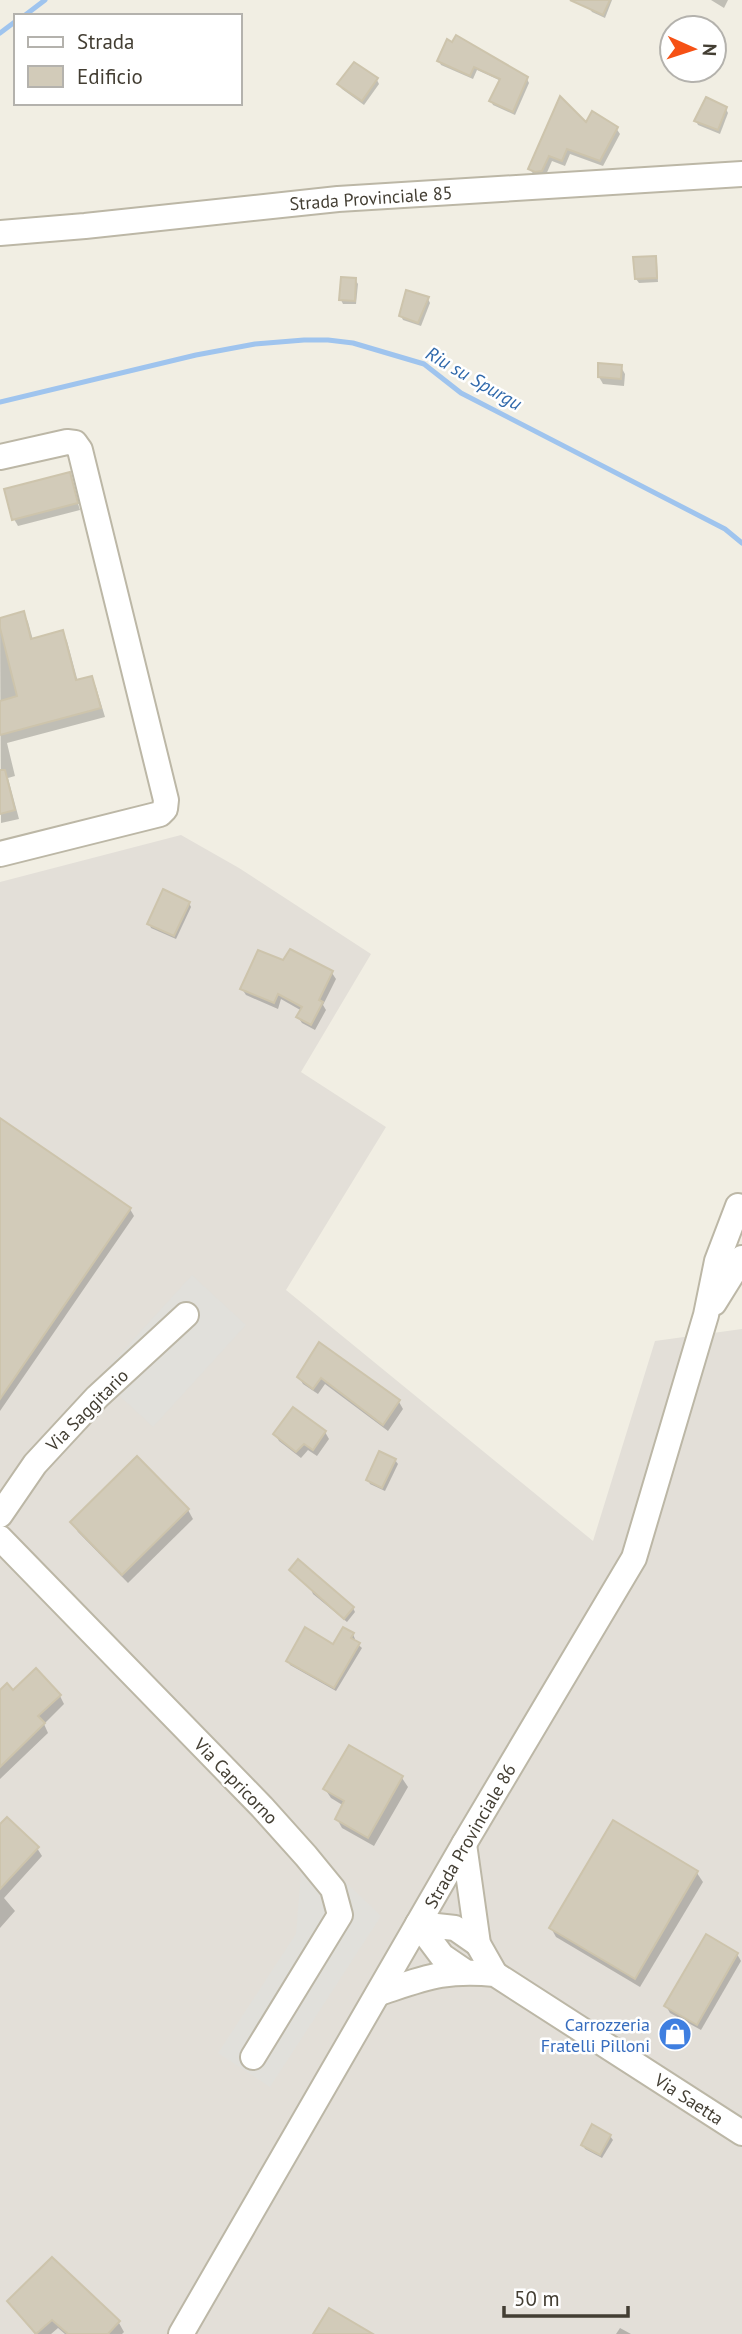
<svg xmlns="http://www.w3.org/2000/svg" width="742" height="2334" font-family="'PT Sans',sans-serif">
<rect width="100%" height="100%" fill="#f1eee3"/>
<polygon fill="#e3dfd8" points="181,835 239,868 371,954 301,1072 386,1127 286,1290 593,1541 655,1341 742,1329 742,2334 0,2334 0,882"/>
<g fill="#e1e0db">
<polygon points="192,1275 246,1325 153,1427 99,1377"/>
<polygon points="319,1857 381,1916 270,2087 218,2053 296,1934 301,1873"/>
</g>
<g fill="#0003">
<polygon points="593,0 612,0 605,18 592,12 589,8"/>
<polygon points="711,0 728,0 724,8"/>
<polygon points="448,42 527,79 529,83 515,115 493,105 491,101 501,81 477,70 473,79 441,65 439,61"/>
<polygon points="377,80 379,84 364,105 342,89 339,85"/>
<polygon points="726,109 728,113 720,134 698,125 696,121"/>
<polygon points="586,125 616,128 620,134 603,166 570,154 565,166 552,161 545,177 534,175 530,169"/>
<polygon points="655,258 657,262 658,282 639,283 636,279"/>
<polygon points="355,279 358,284 356,304 343,304 341,300"/>
<polygon points="428,299 430,303 421,326 403,320 401,316"/>
<polygon points="621,367 625,374 624,386 603,384 599,377"/>
<polygon points="69,474 80,510 18,526 14,519"/>
<polygon points="24,613 28,622 33,640 63,633 67,641 78,682 92,678 96,687 105,717 7,743 15,776 8,778 19,819 1,823 0,619"/>
<polygon points="189,903 191,907 176,939 151,928 149,923"/>
<polygon points="332,973 336,979 323,1005 326,1010 315,1030 302,1023 298,1017 302,1011 281,999 278,1009 246,995 242,989"/>
<polygon points="0,1120 130,1209 134,1216 0,1411"/>
<polygon points="320,1345 399,1402 403,1409 388,1431 325,1384 318,1394 303,1384 299,1377"/>
<polygon points="325,1432 329,1439 317,1456 308,1450 301,1458 279,1441 275,1434"/>
<polygon points="137,1458 188,1510 193,1519 128,1583 78,1532 72,1522"/>
<polygon points="395,1460 398,1464 385,1491 370,1484 368,1480"/>
<polygon points="291,1570 353,1608 355,1612 347,1622 313,1594 311,1589"/>
<polygon points="353,1634 355,1639 354,1641 362,1648 336,1691 290,1665 288,1661 333,1646"/>
<polygon points="0,1692 60,1696 64,1704 44,1724 48,1733 0,1779"/>
<polygon points="349,1747 402,1778 408,1787 374,1846 342,1828 337,1819 344,1806 331,1798 325,1789"/>
<polygon points="613,1823 697,1873 703,1882 640,1987 556,1937 551,1928"/>
<polygon points="0,1827 37,1848 42,1856 4,1898 15,1911 0,1928"/>
<polygon points="737,1954 741,1961 701,2030 670,2013 666,2006"/>
<polygon points="610,2136 613,2140 602,2158 585,2149 583,2145"/>
<polygon points="52,2259 119,2323 124,2332 122,2334 65,2334 58,2328 51,2334 35,2334 9,2302"/>
<polygon points="620,2328 631,2334 616,2334"/>
</g>
<g fill="none" stroke-linecap="round" stroke-linejoin="round">
<g stroke="#9fc4ee" stroke-width="5">
<polyline points="24,16 45,0"/>
<polyline points="0,33 16,21"/>
<polyline points="0,402 196,355 255,344 304,340 328,340 353,343 424,364 461,393 725,529 742,543"/>
</g>
</g>
<g fill="#d2cbb9" stroke="#cdc4ac" stroke-width="2">
<polygon points="570,0 610,0 603,15"/>
<polygon points="456,35 528,77 513,112 489,101 500,79 474,67 470,76 437,61 447,39 452,42"/>
<polygon points="354,62 378,78 362,101 337,84"/>
<polygon points="560,96 586,122 592,111 618,127 600,161 567,149 562,161 549,156 542,171 535,172 528,169"/>
<polygon points="706,97 727,107 718,130 694,121"/>
<polygon points="656,256 657,278 635,279 633,257"/>
<polygon points="341,277 356,278 355,301 339,300"/>
<polygon points="406,290 429,297 418,323 399,316"/>
<polygon points="598,363 622,365 621,379 598,377"/>
<polygon points="70,472 78,503 12,520 4,489"/>
<polygon points="24,611 31,639 63,630 76,680 92,676 101,708 0,735 0,701 17,696 0,628 0,618"/>
<polygon points="0,770 5,770 15,810 0,814"/>
<polygon points="163,889 190,902 174,936 147,924"/>
<polygon points="290,949 333,971 319,1000 323,1002 311,1025 296,1017 302,1007 278,994 274,1003 240,989 258,950 283,960"/>
<polygon points="0,1118 131,1208 0,1399"/>
<polygon points="319,1342 400,1400 383,1425 321,1378 313,1389 297,1377"/>
<polygon points="293,1407 326,1431 313,1450 304,1444 296,1452 273,1434"/>
<polygon points="379,1451 396,1459 382,1488 366,1480"/>
<polygon points="137,1456 189,1509 122,1575 70,1522"/>
<polygon points="298,1559 354,1607 344,1619 289,1570"/>
<polygon points="305,1627 333,1644 343,1627 354,1633 351,1638 360,1643 334,1688 286,1661"/>
<polygon points="36,1668 61,1695 38,1716 45,1723 0,1767 0,1690 7,1683 13,1690"/>
<polygon points="349,1745 403,1776 368,1838 335,1819 344,1801 323,1789"/>
<polygon points="7,1817 39,1847 0,1889 0,1824"/>
<polygon points="613,1820 698,1871 635,1979 549,1928"/>
<polygon points="706,1934 738,1953 697,2025 664,2006"/>
<polygon points="592,2124 611,2135 600,2155 581,2145"/>
<polygon points="52,2257 120,2321 108,2334 68,2334 52,2320 36,2334 7,2301"/>
<polygon points="329,2308 373,2334 313,2334"/>
</g>
<g fill="none" stroke-linecap="round" stroke-linejoin="round">
<defs>
<g id="minor">
<polyline points="0,233 85,226 338,199 742,174"/>
<polyline points="0,457 67,442 75,443 80,450 166,800 165,809 160,814 0,854"/>
<polyline points="714,1303 742,1258"/>
<polyline points="0,1515 35,1464 97,1397 186,1315"/>
<polyline points="0,1538 262,1807 306,1856 333,1889 340,1915 253,2057"/>
<polyline points="464,1844 478,1944 495,1974"/>
<polyline points="418,1924 442,1956 464,1971"/>
<polyline points="418,1924 455,1928 478,1944"/>
<path d="M379,1993C425,1978 445,1969 495,1974L742,2133"/>
<polyline points="181,2334 464,1844 634,1558 706,1315 717,1261 738,1206"/>
</g>
</defs>
<use href="#minor" stroke="#bcb7a6" stroke-width="28"/>
<use href="#minor" stroke="#fff" stroke-width="24"/>
</g>
<defs>
<symbol id="shop-disc" viewBox="-11 -11 22 22"><circle r="9.5" fill="#3f7fe0" stroke="#fff"/><path d="M-5-2.5h2.3a2.7 3.5 0 0 1 5.4 0H5L5.5 6h-11ZM-1.5-2.5h3a1.5 2.3 0 0 0-3 0Z" fill="#fff"/></symbol>
</defs>
<g fill-rule="evenodd">
<use href="#shop-disc" x="656" y="2015" width="38" height="38"/>
</g>
<g text-anchor="middle" dominant-baseline="central" stroke-width="5" stroke-linejoin="round" paint-order="stroke">
<g font-size="18" fill="#433e33" stroke="#fff">
<text transform="translate(371 198) rotate(-4)">Strada Provinciale 85</text>
<text transform="translate(87 1410) rotate(-45)">Via Saggitario</text>
<text transform="translate(236 1781) rotate(46)">Via Capricorno</text>
<text transform="translate(470 1836) rotate(-60)">Strada Provinciale 86</text>
<text transform="translate(689 2099) rotate(33)">Via Saetta</text>
</g>
<g font-size="18" fill="#366cbe" stroke="#fff" text-anchor="end">
<text x="650" y="2024">Carrozzeria<tspan x="650" dy="21">Fratelli Pilloni</tspan></text>
</g>
<g font-size="19" font-style="italic" fill="#3069ab" stroke="#fff">
<text transform="translate(474 378) rotate(30)">Riu su Spurgu</text>
</g>
</g>
<rect x="14" y="14" width="228" height="91" fill="#ffffff" stroke="#b4b2ad" stroke-width="2"/>
<rect x="28" y="37" width="35" height="10" fill="#ffffff" stroke="#b4b2ad" stroke-width="2"/>
<text x="77" y="49" font-size="21" fill="#433e33">Strada</text>
<rect x="28" y="66" width="35" height="21" fill="#d2cbb9" stroke="#b4b2ad" stroke-width="2"/>
<text x="77" y="84" font-size="21" fill="#433e33">Edificio</text>
<g transform="translate(693 49) rotate(93)"><circle r="33" fill="#ffffff" stroke="#b4b2ad" stroke-width="2"/>
<path d="M0-5L12 26L0 18L-12 26Z" fill="#f65115"/>
<text y="-10" font-size="19" font-weight="bold" text-anchor="middle" fill="#433e33">N</text>
</g>
<path d="M504 2306v10h124v-10" fill="none" stroke="#433e33" stroke-width="3.5"/>
<text x="514" y="2306" font-size="21" fill="#433e33" stroke="#ffffff" stroke-width="5" paint-order="stroke">50 m</text>
</svg>
